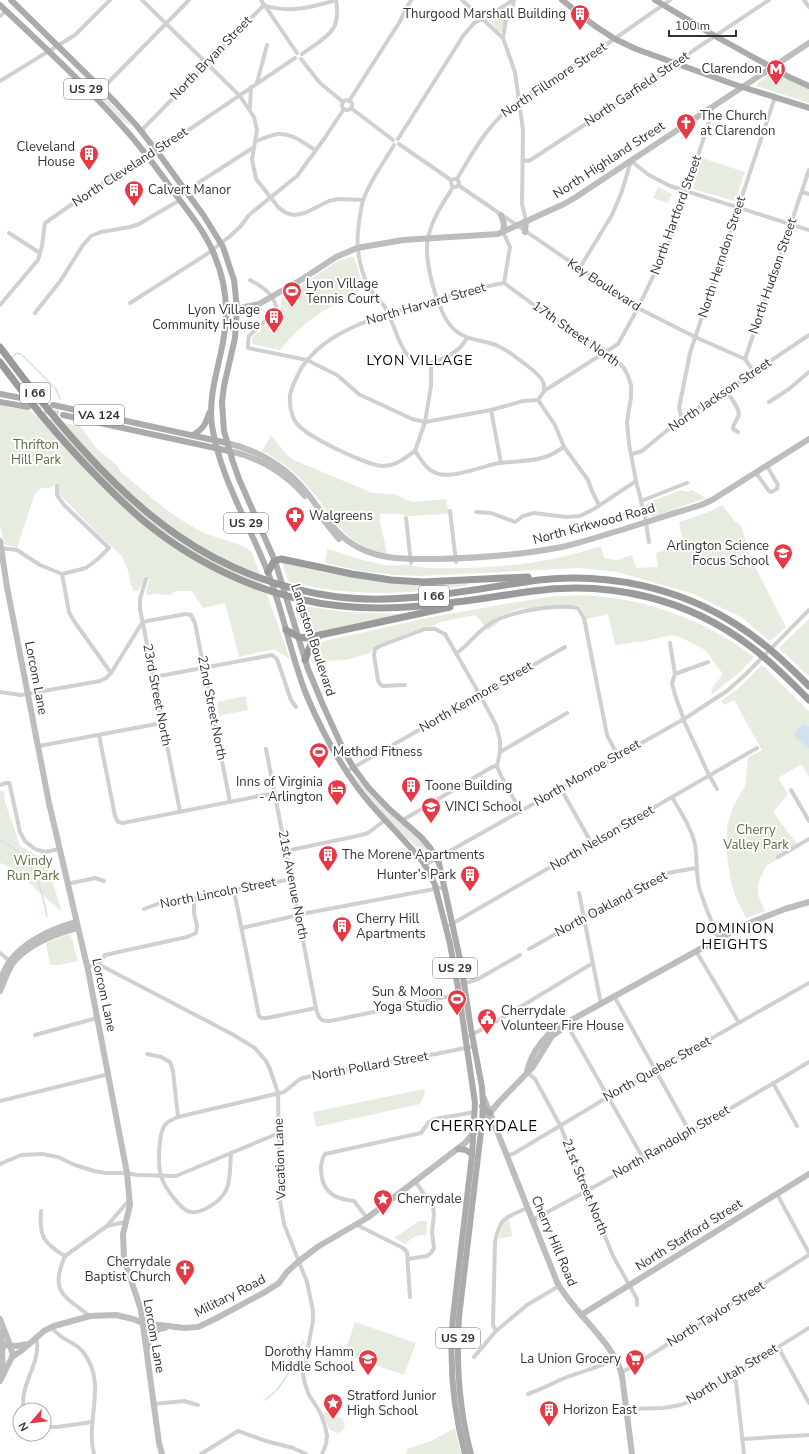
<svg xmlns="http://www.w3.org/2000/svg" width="809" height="1454" font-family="'Nunito Sans',sans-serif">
<rect width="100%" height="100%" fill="#fff"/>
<g fill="#e6ecdf">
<polygon points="509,5 510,7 505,17 502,31 500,32 489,21 488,18"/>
<path d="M773,72H775C784,80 798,83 809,88V103L757,86V83Z"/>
<polygon points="93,88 106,98 131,125 130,126 122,120 92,89"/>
<polygon points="702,158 745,172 735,201 693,189"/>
<polygon points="658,187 672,194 668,203 653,198"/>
<path d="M351,257H354L362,282L359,285L357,297C326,304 300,326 280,350L253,344L252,338L279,313L281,308V299L338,261Z"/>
<path d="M0,405L31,411L36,416L75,425L78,423L96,448L118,466L120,471C147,494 174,519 207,534C222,540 239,542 252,552L290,659L274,649L239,657L225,603L203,608L192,591H177L170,595L156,594L147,595L146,592L149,580L145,576L142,585L138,591H134L131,585L127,567L122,556L99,535L59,494L57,484L49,488H41L35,493L17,548L4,544L0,525Z"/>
<path d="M271,435L287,455L294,460L372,493L394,494L412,502L446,499L449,514L408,516L402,514H380V521L387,554C343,544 336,520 310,489C297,473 280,460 262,451Z"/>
<polygon points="681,490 686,492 692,490 706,498 653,517 648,514 645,505 647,503"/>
<path d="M722,505L736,523H738L742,528L751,559L786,627L770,641L741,617L691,593L617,572L579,568L421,576L394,575L361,571L325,563L327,549C345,554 364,561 383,565C392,566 401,565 410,565C416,566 424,568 431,568C488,570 547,564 601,546L604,558L617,560L632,555L636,568L658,567L656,553L683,545L679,522L709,512Z"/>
<path d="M285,562L326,573L354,577L468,583V585C404,595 353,597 289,582L282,563Z"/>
<path d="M556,596C568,596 581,595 593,596C651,600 708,622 754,657L740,672L711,695L713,687L723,674L705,650L680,637L671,635L646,641L615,645L608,614L587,619L580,605L518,609L495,618L499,623L488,630L476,615L440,622L434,626L425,627L405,634L375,648L370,653L346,660L321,661L316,666L313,660V649L324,641L437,616L517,602Z"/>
<polygon points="296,605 345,612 404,614 307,635 304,634"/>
<polygon points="809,619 809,676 779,648"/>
<polygon points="762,665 809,711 809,777 802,764 778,778 788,794 773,812 797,844 777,856 778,859 766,866 758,884 758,895 765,911 746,918 735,895 731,882 727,856 727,825 733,807 745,786 748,757 762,750 734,700 724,705 721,701 740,687"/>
<polygon points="246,696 248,710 219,716 217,702"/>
<path d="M353,775L377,801L419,838L428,850L430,855L425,857C418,846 406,838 397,829C381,812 367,794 353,776Z"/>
<polygon points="0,791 4,791 5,802 20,846 46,861 62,912 11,867 0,863"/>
<polygon points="67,935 70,935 72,939 78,961 59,965 50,965 46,943"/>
<polygon points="424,1089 425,1093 420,1104 316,1127 313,1112"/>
<path d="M509,1218L512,1236L499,1239C500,1231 502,1223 509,1218Z"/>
<path d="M419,1221H427L426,1236C418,1232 412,1239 405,1244L394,1238Z"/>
<polygon points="355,1322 416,1343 404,1375 344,1354"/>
<polygon points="325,1412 343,1419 345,1427 342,1431 338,1433 330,1430 323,1415"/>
<polygon points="455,1428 461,1454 406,1454 407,1449 431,1441"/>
</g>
<path fill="#cfe2ee" d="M805,724L809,727V748L795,737C795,730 799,727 805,724Z"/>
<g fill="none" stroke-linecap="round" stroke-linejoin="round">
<g stroke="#cfe2ee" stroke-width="1.5">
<polyline points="11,358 17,353 21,354 56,389 60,399"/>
<path d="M0,840C7,844 15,848 21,854C38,873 42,892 47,916"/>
<polyline points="265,1400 277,1390 297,1361 303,1341"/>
</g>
<polyline stroke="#d6d6d6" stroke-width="6" stroke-dasharray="6 3" stroke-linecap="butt" points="35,409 63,415"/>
<g stroke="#d0d0d0" stroke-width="4">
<polyline points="142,0 240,96 254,117 257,130 252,159 256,179 279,208 286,213 294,215 305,213 329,201 338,199 363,200"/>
<polyline points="261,0 297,53"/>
<polyline points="462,0 503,38 515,72 523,130 522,204 526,221"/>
<polyline points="804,0 809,7"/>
<polyline points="0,16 6,11"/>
<polyline points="503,38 506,19 513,6 514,0"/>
<path d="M302,54C325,37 342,33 336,0"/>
<polyline points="301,59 320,83 343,102"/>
<polyline points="0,81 75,35 110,0"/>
<polyline points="257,83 267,45"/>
<polyline points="102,89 189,0"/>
<circle cx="347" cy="105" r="5"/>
<polyline points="349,101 399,23 411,0"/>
<polyline points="250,108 251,87"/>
<polyline points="351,108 393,140"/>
<path d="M141,131L264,5C287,14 313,7 336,0"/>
<polyline points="398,139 463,36 474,23 489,16 513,0"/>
<path d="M256,141C263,139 270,135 278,134C292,133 304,143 315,150"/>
<polyline points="399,144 451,180"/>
<path d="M394,145C384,163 369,181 363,201C360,211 359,222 358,232C356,252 361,276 373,293C377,299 383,303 386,309C397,327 401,370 431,363"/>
<polyline points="523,160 529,161 644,86 669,69 694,50 769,0"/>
<circle cx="455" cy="183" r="4"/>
<path d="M457,179C473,152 484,131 508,109L600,49L670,0"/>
<polyline points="195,185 254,147"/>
<polyline points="458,185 638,308 695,337 745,359 754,372"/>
<path d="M453,187C443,203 432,219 428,238C423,260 438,317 456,331C468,341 485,340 498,346C507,350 541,374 543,382C544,384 544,388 544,391"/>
<polyline points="802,192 809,194"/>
<polyline points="503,232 510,247 504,283"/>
<polyline points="9,233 40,253"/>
<polyline points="579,269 612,215 621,194 631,161 649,175 670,186 809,230"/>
<path d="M250,280C263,287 274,294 277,310L249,336L248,342V348L307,360L337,375L360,395L367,398L412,419L425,422L491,410L523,401L538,400L544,391L618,344L638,308L669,243L712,113L711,107"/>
<polyline points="504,283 534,305 607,352 624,368 628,376 631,385 631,397 627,422 629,444 636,481 645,516 649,542"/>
<polyline points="130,303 207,254 229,237 240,227 249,215 297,176 324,139 344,109"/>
<polyline points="0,305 38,260 42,246 45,223 107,180 181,135 295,58"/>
<polyline points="35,313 61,280 83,245 91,236 101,232 130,227 139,224 180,200"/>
<polyline points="745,359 809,170"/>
<path d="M726,391C730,396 742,412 738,417C736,422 733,423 733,429L738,432"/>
<polyline points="538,400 555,425 564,447 588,480 592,491 599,505"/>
<polyline points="769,402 789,389 809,372"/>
<polyline points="491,410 501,463"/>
<polyline points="682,418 679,408 690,353 775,97"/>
<path d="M415,451C405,458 396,466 383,466C368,466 302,435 295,421C291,414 289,403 290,395C292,385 297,376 302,367C323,336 357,325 390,312C395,310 400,311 405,309C438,299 470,289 504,283"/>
<path d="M415,451C422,461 427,471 439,474C456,478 482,466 499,463C515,461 530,462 545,457C552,455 558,451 564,447"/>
<path d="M415,451L425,422L431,386V363C445,358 460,352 467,338"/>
<polyline points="632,454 642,451 682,418 726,391 809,335"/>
<polyline points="756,473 769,491 771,492 777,489 778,485 767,466"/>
<polyline points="641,501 687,483"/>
<polyline points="450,511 456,562"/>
<polyline points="476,512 491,513 515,522 523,516 534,513 566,517 580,516 594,509 636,481"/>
<polyline points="406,518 411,563"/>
<polyline points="0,548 17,550 40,565 62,574 86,568 99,558 109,548 64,505 57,495 57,486"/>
<polyline points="62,574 69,612 74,621 111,673"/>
<polyline points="146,579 140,599 140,609 180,811"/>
<polyline points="670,643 675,674 672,683 675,695 685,723 709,775 717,789"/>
<path d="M457,653C469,644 479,630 491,623C511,611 556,604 578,608L584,618L607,735L618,756"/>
<polyline points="675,674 708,662"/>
<polyline points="154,677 272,655 277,659 291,700 296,707"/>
<polyline points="405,685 383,686 380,684 378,680 374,655 375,649 380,646 425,629 435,629 445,634 480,695 496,725 500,740 500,752 497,766 501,776 521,812"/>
<polyline points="0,692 21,695 100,681 106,678 111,673 142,623 147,621 186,614 191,615 195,623 230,802"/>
<polyline points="99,735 115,816 118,822 123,823 275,793"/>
<polyline points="39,746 162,723"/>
<path d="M266,749L316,1008C318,1017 320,1022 330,1021L460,994"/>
<polyline points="500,752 567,713"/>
<polyline points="347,771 565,647"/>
<polyline points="0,785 6,783 9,783 10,786 20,832 25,841 35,849 45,852 59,849"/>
<polyline points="561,789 592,844"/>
<polyline points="791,790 809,821"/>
<path d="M672,797C681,813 691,827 695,844C697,858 696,873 699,887C704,905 712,922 719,939"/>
<polyline points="403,820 492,767 497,766"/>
<polyline points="286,851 357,836 368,833 385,820"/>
<polyline points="778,857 809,839"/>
<polyline points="425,865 684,719 727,691 745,675 809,610"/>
<polyline points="67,884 95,878 104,881"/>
<polyline points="234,891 259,1016 262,1018 267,1018 316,1008"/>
<polyline points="579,893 601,1004"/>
<polyline points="144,909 168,900 194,899 202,896 292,879"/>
<polyline points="450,925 757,748"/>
<polyline points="242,928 307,913 445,887"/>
<polyline points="529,949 662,874 696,868"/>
<polyline points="696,951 739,1023"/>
<polyline points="0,953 11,962"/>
<polyline points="98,964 105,955 187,937 196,933 197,926 194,913 194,899"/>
<polyline points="87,967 98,964 232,1034 255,1048 266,1061 270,1069 278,1093 280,1201 284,1224 307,1282 313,1311 313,1321 303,1374 305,1384 309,1395 320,1412 325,1426 327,1436 326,1444 322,1454"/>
<polyline points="462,984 478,979 520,955"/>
<polyline points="614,996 690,1132"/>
<polyline points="566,1023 643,1158"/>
<polyline points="35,1035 97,1018"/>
<polyline points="466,1038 497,1021 593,963"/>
<polyline points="147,1054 161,1057 170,1062 173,1071 178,1117"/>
<polyline points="527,1072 535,1079 560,1125 613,1256 637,1299 637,1305"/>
<polyline points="773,1083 797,1126"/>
<polyline points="0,1101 109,1074"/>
<path d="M231,1153C229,1179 233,1194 207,1208C203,1210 197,1213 192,1212C181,1212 164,1186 161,1176C158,1166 158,1134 165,1125C168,1121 173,1119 178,1117L284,1092L300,1079L311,1076L427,1055L436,1054L474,1046"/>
<polyline points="506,1155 513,1154 608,1097 809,983"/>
<polyline points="0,1164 21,1155 42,1154 58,1157 75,1165 94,1171 106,1173 127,1173 137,1175 176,1176 279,1133"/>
<polyline points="777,1194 809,1253"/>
<path d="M41,1211C39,1236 43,1243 65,1256"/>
<path d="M367,1218L354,1201C346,1200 339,1199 333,1195C320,1187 318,1165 325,1154L421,1133L429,1122L435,1119L475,1112"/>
<path d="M532,1220C626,1171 718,1116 809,1062"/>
<polyline points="357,1225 403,1248 407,1252 410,1297"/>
<polyline points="107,1226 125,1222"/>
<polyline points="65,1256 107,1226 130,1199"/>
<path d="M65,1256C49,1292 64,1296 90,1316"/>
<polyline points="408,1259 427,1256 431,1253 434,1248 432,1232 434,1215 433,1207 415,1181"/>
<path d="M51,1328C55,1331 59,1335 63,1338C70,1342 78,1345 83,1352C108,1383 85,1420 94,1454"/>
<path d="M496,1331L493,1325L495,1242C500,1217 505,1218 527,1208"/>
<polyline points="778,1347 809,1403"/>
<polyline points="474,1357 496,1331 527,1305 559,1286"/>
<polyline points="622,1372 630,1368 809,1255"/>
<polyline points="732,1376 736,1382 744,1454"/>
<path d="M528,1394C539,1390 549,1385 560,1380C578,1372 598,1369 615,1358"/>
<polyline points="154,1404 184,1401 198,1405"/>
<polyline points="627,1409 663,1408 681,1405 694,1399 809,1328"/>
<path d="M24,1410C18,1385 43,1362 36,1337"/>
<polyline points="44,1427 57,1427 92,1422"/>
<polyline points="743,1439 809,1435"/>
<polyline points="201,1454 238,1431 266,1441 293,1448 306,1454"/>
</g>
<g stroke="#bdbdbd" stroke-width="6">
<polyline points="501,215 504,224 503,232"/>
<polyline points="525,232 526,221"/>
<polyline points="226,311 259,304 304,278 336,257 357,248 403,240 498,234 564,204 576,197 809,43"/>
<path d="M227,443C261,451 290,469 311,498C322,513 333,530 348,541C375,561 407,559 438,559C480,558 521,555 562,547C579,543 595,538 611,533C641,524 671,514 701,505L712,500L809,439"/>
<path d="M229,451C259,457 286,474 305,496"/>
<polyline points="322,518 339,539"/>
<polyline points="0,541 7,587 49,803 88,970 127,1173 130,1205 123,1234 124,1259 141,1310 159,1443 162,1454"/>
<path d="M0,980C3,973 6,966 10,961C26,940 52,929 76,922"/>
<path d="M0,991C4,982 7,972 13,963C28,944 55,934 77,928"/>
<path d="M527,1072C530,1054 549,1028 566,1023L742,926L785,909L809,902"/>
<path d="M484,1098L557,1282C573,1313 616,1344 622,1376L632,1454"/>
<polyline points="581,1315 809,1174"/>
<polyline points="0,1319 10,1345"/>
<polyline points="0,1332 3,1347"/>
<path d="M148,1347C149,1336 154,1329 165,1328"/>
<polyline points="12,1357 21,1351 44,1331 54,1326 90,1316 116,1315 133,1319 143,1323 184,1328 198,1327 215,1319 265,1292 279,1283 287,1272 299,1261 319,1246 367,1218 465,1143 499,1102 533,1067 552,1036 562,1029 566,1023"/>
<polyline points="3,1375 2,1351 4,1346 7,1345 16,1346 29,1344"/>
<polyline points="0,1381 13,1355 10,1346"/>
</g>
<g stroke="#ababab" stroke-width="6">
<path d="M11,0L115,102L137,126L159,154L204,216L223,247L234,280L237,308L235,338L224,386L222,402L224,431L232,459L239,479L275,561L308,669L323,705L343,749L353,767L368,787L388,808L421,837L431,849L439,863L461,964L471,1029L482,1087L483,1104L482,1123L459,1317C456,1363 459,1409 471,1454"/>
<polyline points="562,0 595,26 615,39 636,49 733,84 809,108"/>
<polyline points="655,0 715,36 789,77 809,86"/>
<path d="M0,5C44,47 90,89 131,136C147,155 162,175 176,195C190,214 205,232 214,254C226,282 229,312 223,342C218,370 208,396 212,426C220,477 248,522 267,570C283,610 290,653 306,694C322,732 342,770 369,802C386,822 405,840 422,861L429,872L435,885L450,944L459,994L475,1103L472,1155L453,1317C449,1363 453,1409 465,1454"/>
<polyline points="0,394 21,398"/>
<polyline points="0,402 28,407"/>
<polyline points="53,405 227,443"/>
<polyline points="63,415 229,451"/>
<path d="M193,435C203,429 206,424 209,413"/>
<polyline points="482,1106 490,1113"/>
<polyline points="458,1149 466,1150 472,1155"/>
</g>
<g stroke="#9a9a9a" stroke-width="7">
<path d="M0,347C48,412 110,489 177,535C224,568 281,590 338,597C406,605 472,589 539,580C608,572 680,588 737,625C764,642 787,664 809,686"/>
<path d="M0,362C25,396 52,429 81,460C101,481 122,503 145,522C200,567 270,599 341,606C406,613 469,600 533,591C610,580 688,599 750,646C772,662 790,681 809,700"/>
<polyline points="268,572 274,561 281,559 352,574 391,580 423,582 528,577"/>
<polyline points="286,630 299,637 306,638 450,607"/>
<polyline points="305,660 311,644 318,637"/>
</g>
</g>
<defs>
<symbol id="building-pin" viewBox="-11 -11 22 30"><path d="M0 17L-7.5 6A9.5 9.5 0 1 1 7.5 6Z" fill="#e63946" stroke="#fff"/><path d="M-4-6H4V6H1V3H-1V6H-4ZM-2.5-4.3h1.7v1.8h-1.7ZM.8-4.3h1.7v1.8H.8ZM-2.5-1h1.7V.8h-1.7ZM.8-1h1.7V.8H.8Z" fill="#fff"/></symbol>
<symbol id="metro-pin" viewBox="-11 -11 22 30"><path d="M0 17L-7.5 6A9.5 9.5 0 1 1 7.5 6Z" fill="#e63946" stroke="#fff"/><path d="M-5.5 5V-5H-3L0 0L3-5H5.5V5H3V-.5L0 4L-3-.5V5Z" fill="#fff"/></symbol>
<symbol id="church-pin" viewBox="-11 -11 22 30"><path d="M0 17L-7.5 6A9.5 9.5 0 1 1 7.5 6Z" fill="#e63946" stroke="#fff"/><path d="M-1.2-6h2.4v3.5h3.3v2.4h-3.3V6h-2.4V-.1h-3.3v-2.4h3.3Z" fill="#fff"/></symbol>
<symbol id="stadium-pin" viewBox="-11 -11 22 30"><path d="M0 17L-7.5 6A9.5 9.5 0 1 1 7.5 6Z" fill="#e63946" stroke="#fff"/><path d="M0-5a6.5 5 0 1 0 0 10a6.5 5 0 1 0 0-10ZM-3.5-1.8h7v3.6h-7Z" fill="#fff"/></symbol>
<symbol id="pharmacy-pin" viewBox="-11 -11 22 30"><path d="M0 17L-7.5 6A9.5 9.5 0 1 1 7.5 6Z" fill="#e63946" stroke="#fff"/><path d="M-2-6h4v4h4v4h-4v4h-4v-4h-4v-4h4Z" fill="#fff"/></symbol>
<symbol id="school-pin" viewBox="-11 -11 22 30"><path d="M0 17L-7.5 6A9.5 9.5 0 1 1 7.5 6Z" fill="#e63946" stroke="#fff"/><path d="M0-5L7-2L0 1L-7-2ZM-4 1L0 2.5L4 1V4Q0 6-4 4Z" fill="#fff"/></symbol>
<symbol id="hotel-pin" viewBox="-11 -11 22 30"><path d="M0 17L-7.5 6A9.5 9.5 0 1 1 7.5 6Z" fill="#e63946" stroke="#fff"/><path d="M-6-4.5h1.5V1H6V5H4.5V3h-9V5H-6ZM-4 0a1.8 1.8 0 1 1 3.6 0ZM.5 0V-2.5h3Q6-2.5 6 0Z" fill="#fff"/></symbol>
<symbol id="civic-pin" viewBox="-11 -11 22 30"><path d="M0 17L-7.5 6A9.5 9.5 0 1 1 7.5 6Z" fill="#e63946" stroke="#fff"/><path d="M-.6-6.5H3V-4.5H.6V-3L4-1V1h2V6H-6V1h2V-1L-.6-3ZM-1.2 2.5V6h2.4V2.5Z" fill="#fff"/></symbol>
<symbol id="sight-pin" viewBox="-11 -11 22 30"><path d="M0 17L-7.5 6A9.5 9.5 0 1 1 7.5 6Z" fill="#e63946" stroke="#fff"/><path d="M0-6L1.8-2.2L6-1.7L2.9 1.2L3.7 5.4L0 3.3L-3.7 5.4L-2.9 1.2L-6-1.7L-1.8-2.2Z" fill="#fff"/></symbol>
<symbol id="supermarket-pin" viewBox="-11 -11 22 30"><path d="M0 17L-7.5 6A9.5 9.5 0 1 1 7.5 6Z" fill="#e63946" stroke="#fff"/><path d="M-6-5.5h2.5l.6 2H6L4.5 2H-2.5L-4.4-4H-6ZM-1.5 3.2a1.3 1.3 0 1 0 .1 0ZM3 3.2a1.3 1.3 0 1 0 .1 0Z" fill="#fff"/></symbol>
</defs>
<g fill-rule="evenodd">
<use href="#building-pin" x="569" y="3" width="22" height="30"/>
<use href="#metro-pin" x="765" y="58" width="22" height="30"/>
<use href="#church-pin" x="675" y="112" width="22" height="30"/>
<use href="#building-pin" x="78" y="143" width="22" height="30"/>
<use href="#building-pin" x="123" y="179" width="22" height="30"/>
<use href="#stadium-pin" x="281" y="280" width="22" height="30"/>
<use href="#building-pin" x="263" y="306" width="22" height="30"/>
<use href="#pharmacy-pin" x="284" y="505" width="22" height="30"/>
<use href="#school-pin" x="772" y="542" width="22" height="30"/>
<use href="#stadium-pin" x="308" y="741" width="22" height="30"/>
<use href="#building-pin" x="400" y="775" width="22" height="30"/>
<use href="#hotel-pin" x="326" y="778" width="22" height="30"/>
<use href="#school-pin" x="420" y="796" width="22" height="30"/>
<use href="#building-pin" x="317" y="844" width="22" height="30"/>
<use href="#building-pin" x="459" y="864" width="22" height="30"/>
<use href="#building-pin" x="331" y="915" width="22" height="30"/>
<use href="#stadium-pin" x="446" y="988" width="22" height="30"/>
<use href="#civic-pin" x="476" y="1007" width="22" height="30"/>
<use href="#sight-pin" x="372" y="1188" width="22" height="30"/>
<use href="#church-pin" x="174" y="1258" width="22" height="30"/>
<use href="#school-pin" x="357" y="1348" width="22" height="30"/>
<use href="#supermarket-pin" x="624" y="1348" width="22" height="30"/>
<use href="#sight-pin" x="322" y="1392" width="22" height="30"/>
<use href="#building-pin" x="538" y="1399" width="22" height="30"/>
</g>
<g text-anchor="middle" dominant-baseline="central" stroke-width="4" stroke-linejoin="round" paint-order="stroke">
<g fill="#fff" stroke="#707070" stroke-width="1">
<rect x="64" y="79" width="44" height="20" rx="3"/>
<rect x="20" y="383" width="30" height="20" rx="3"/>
<rect x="74" y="405" width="50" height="20" rx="3"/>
<rect x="224" y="513" width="44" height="20" rx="3"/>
<rect x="419" y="586" width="30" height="20" rx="3"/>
<rect x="433" y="958" width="44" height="20" rx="3"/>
<rect x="436" y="1328" width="44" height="20" rx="3"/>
</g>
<g font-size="12" font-weight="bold" fill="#333">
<text x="86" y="89">US 29</text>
<text x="35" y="393">I 66</text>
<text x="99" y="415">VA 124</text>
<text x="246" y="523">US 29</text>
<text x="434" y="596">I 66</text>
<text x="455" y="968">US 29</text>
<text x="458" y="1338">US 29</text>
</g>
<g font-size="13" fill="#333" stroke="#fff" text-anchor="start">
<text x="566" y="14" text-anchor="end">Thurgood Marshall Building</text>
<text x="762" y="69" text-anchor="end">Clarendon</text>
<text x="700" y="116">The Church<tspan x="700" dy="15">at Clarendon</tspan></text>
<text x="75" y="147" text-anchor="end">Cleveland<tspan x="75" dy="15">House</tspan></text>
<text x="148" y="190">Calvert Manor</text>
<text x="306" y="284">Lyon Village<tspan x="306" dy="15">Tennis Court</tspan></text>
<text x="260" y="310" text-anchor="end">Lyon Village<tspan x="260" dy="15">Community House</tspan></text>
<text x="309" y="516">Walgreens</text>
<text x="769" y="546" text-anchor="end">Arlington Science<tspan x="769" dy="15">Focus School</tspan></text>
<text x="333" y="752">Method Fitness</text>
<text x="323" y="782" text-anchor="end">Inns of Virginia<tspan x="323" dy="15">- Arlington</tspan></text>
<text x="425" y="786">Toone Building</text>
<text x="445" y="807">VINCI School</text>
<text x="342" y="855">The Morene Apartments</text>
<text x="456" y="875" text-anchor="end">Hunter’s Park</text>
<text x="356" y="919">Cherry Hill<tspan x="356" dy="15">Apartments</tspan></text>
<text x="443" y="992" text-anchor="end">Sun &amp; Moon<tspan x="443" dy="15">Yoga Studio</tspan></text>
<text x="501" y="1011">Cherrydale<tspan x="501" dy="15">Volunteer Fire House</tspan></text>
<text x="397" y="1199">Cherrydale</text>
<text x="171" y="1262" text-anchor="end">Cherrydale<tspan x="171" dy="15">Baptist Church</tspan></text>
<text x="354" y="1352" text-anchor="end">Dorothy Hamm<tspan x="354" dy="15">Middle School</tspan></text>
<text x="621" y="1359" text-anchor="end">La Union Grocery</text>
<text x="347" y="1396">Stratford Junior<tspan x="347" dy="15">High School</tspan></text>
<text x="563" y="1410">Horizon East</text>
</g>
<g font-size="13" fill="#333" stroke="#fff">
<text transform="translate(211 58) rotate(-46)">North Bryan Street</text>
<text transform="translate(554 80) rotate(-34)">North Fillmore Street</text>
<text transform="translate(637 89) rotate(-34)">North Garfield Street</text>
<text transform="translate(609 160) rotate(-33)">North Highland Street</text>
<text transform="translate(130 167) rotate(-33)">North Cleveland Street</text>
<text transform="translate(676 215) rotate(-70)">North Hartford Street</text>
<text transform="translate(722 257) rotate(-72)">North Herndon Street</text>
<text transform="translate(773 276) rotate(-71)">North Hudson Street</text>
<text transform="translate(604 285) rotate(33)">Key Boulevard</text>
<text transform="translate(426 304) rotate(-16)">North Harvard Street</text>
<text transform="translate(576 334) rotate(35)">17th Street North</text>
<text transform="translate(720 395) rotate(-34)">North Jackson Street</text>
<text transform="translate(594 524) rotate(-15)">North Kirkwood Road</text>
<text transform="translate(313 640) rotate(72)">Langston Boulevard</text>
<text transform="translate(36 678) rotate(79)">Lorcom Lane</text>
<text transform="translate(157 695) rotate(79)">23rd Street North</text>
<text transform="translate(476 697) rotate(-30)">North Kenmore Street</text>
<text transform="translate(212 708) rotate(79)">22nd Street North</text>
<text transform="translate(587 773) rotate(-30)">North Monroe Street</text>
<text transform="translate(602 838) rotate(-30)">North Nelson Street</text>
<text transform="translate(293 885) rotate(79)">21st Avenue North</text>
<text transform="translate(218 893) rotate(-11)">North Lincoln Street</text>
<text transform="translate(611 904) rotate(-28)">North Oakland Street</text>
<text transform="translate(104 995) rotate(78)">Lorcom Lane</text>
<text transform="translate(370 1066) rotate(-10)">North Pollard Street</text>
<text transform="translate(657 1069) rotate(-29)">North Quebec Street</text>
<text transform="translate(671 1142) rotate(-30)">North Randolph Street</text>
<text transform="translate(280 1159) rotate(-92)">Vacation Lane</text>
<text transform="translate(585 1187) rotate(68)">21st Street North</text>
<text transform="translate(689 1235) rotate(-32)">North Stafford Street</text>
<text transform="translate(554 1241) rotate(67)">Cherry Hill Road</text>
<text transform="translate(230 1296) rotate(-27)">Military Road</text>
<text transform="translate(716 1314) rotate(-32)">North Taylor Street</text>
<text transform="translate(154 1336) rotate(80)">Lorcom Lane</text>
<text transform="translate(732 1374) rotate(-31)">North Utah Street</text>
</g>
<g font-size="13" fill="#56703f" stroke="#fff">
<text x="36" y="445">Thrifton<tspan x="36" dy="15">Hill Park</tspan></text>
<text x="756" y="830">Cherry<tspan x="756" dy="15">Valley Park</tspan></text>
<text x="33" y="861">Windy<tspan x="33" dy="15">Run Park</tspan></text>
</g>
<g font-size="14" letter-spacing="1" fill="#000" stroke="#fff">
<text x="420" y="360">LYON VILLAGE</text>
<text x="735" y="928">DOMINION<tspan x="735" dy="16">HEIGHTS</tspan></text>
</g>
<g font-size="15" letter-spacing="1" fill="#000" stroke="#fff">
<text x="484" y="1126">CHERRYDALE</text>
</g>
</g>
<g transform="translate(32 1422) rotate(242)"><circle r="19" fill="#ffffff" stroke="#adadad"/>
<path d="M0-3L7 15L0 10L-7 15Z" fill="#e63946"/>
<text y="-6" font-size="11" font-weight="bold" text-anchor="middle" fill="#333333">N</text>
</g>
<path d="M669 30v6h67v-6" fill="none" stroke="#333333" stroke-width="2"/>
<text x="675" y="30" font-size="12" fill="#333333" stroke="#ffffff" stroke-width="3" paint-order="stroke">100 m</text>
</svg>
